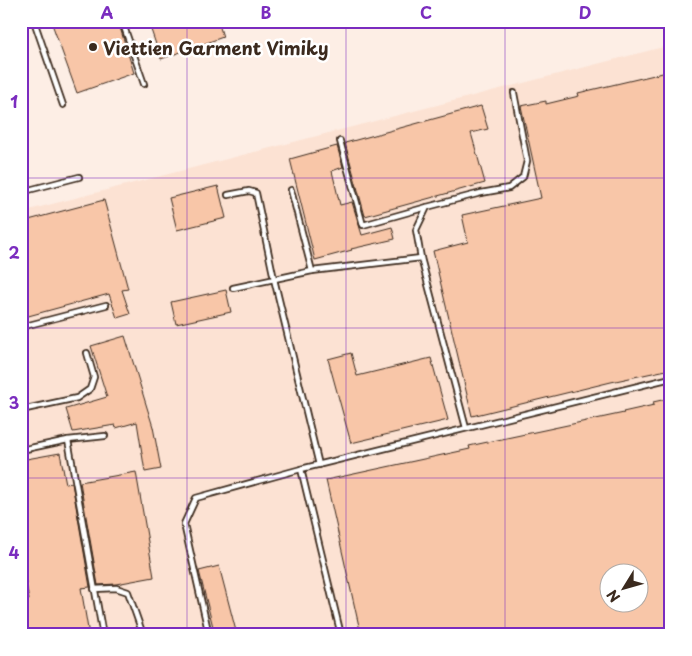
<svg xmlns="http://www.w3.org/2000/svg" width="692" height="656" font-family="'Playpen Sans',sans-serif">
<rect width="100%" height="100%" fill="#fdeee5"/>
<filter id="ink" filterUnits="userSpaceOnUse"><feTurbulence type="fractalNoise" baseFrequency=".02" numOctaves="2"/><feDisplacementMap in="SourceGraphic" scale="10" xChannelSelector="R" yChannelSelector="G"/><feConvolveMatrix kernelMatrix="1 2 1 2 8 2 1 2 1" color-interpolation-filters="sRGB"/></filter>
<g filter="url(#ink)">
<path fill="#fce2d3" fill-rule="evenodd" d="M671,45V635H21V212ZM610,574H640V604H610Z"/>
<g fill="#f8c6a8" stroke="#3b2a1e" fill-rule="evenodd">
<polygon points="51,21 118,21 134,73 77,93"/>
<polygon points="148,21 218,21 223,37 161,59"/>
<polygon points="667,72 671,90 671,369 611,382 472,416 433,251 468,242 462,215 541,198 521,106 546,101 546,104 579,96 578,93"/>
<polygon points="481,106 488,129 471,133 485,183 365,216 345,143"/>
<polygon points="337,146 343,167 332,171 340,205 352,202 362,235 392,227 395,239 351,249 352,250 315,260 290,159"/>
<polygon points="218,186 226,218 177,230 169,198"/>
<polygon points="104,200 128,289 122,290 130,314 117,318 109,294 21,318 21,222"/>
<polygon points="226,290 231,312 176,324 171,302"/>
<polygon points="125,336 153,427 161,469 145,472 137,422 116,428 115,425 73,432 66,409 107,397 91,346"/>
<polygon points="351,353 357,376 431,358 448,420 351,443 328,359"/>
<path d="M671,398V635H361L326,480L470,449L469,446L624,413L623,412L654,405L653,402ZM610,574H640V604H610Z"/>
<polygon points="60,453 66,484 72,483 90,587 81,588 89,635 21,635 21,601 29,600 21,556 21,460"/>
<polygon points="136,472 154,577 116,584 98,585 80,482"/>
<polygon points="219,566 237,635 215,635 199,571"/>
</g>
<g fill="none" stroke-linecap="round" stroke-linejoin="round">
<defs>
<g id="lane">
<polyline points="34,21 63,105"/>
<polyline points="122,21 144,84"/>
<polyline points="649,23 658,21"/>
<polyline points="340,141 363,225 427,207"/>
<polyline points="291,190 312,271"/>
<polyline points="21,192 79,177"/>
<polyline points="228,195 249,191 256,193 274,279 319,465"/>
<polyline points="421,258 416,230 427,207 481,193 509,188 523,177 527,161 514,93"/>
<polyline points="233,288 312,271 421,258 466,428"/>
<polyline points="21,327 106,305"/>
<polyline points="21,410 77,398 90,389 94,377 87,353"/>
<polyline points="68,440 102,630 100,635"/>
<polyline points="21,450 68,440 105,436"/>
<polyline points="301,469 341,635"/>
<polyline points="94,589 116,588 128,592 141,629 135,633 127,635"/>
<polyline points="209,635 184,524 196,498 301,469 671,378"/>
</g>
</defs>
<use href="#lane" stroke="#3b2a1e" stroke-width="8"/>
<use href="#lane" stroke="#fff" stroke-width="4.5"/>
</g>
</g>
<path fill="none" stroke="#7b2cbf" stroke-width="1" stroke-opacity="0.55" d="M187,21V635M346,21V635M505,21V635M21,178H671M21,328H671M21,478H671"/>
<circle fill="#3b2a1e" stroke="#fff" stroke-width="2" cx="93" cy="47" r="5"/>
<g text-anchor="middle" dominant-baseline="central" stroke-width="5" stroke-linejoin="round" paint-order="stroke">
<g font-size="18" font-weight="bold" fill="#3b2a1e" stroke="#fff" text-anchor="start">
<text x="103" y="47">Viettien Garment Vimiky</text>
</g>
</g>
<rect width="692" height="656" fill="none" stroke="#fff" stroke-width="55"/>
<g transform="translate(624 588) rotate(233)"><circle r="24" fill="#ffffff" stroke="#b1aaa5"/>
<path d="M0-4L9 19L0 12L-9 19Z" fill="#3b2a1e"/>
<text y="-8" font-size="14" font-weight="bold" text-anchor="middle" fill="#3b2a1e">N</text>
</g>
<rect x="28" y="28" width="636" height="600" fill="none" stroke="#7b2cbf" stroke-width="2"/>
<g font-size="16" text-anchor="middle" font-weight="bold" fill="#7b2cbf">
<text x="107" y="19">A</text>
<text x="266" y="19">B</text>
<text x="426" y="19">C</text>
<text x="585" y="19">D</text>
<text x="14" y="108">1</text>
<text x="14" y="259">2</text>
<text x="14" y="409">3</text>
<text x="14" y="559">4</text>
</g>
</svg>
